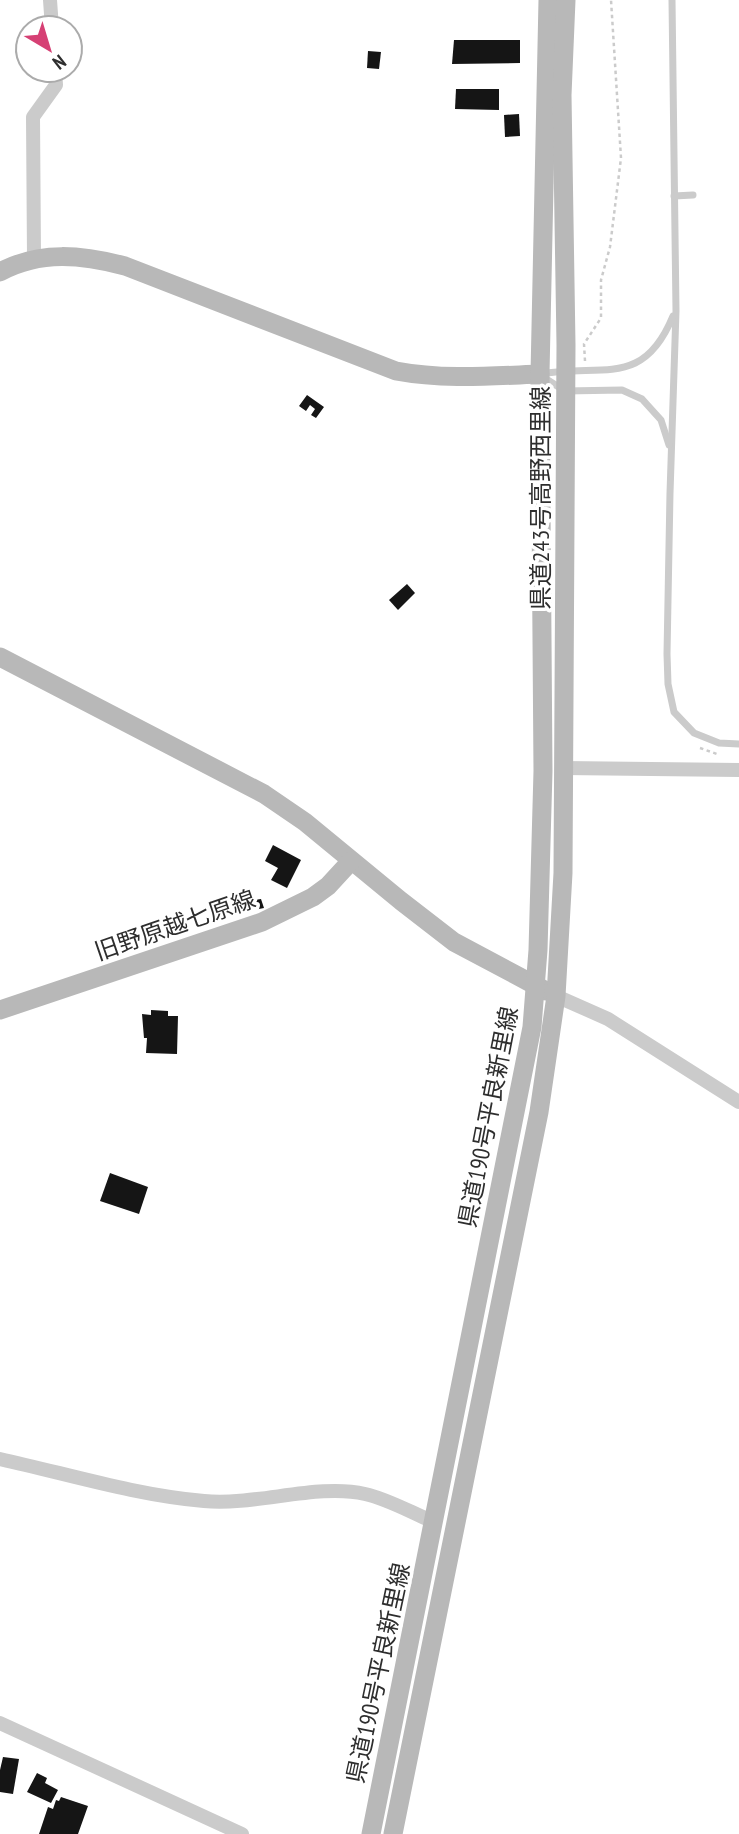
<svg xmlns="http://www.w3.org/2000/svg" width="739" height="1834" font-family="'PT Sans Narrow','Noto Sans JP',sans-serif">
<rect width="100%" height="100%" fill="#fff"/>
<g fill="#151515">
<polygon points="454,40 520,40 520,63 452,64"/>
<polygon points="368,51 381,52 379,69 367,68"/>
<polygon points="456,89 499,89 499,110 455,109"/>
<polygon points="519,114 520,136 505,137 504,115"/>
<polygon points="307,395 324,407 316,418 311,415 315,409 310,405 306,411 299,406"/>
<polygon points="407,584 415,593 398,610 389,600"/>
<polygon points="273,845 301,860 287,888 271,880 278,868 265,861"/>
<polygon points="252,895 254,900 261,899 264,908 239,913 236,900"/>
<polygon points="229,901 233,915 213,921 209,907 213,906 214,909 226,906 225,902"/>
<polygon points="151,1010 168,1011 168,1016 178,1016 177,1054 146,1053 147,1038 144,1038 142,1014 151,1015"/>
<polygon points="110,1173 148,1187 139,1214 100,1201"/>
<polygon points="3,1757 19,1759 13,1794 0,1792 0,1770"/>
<polygon points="37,1773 47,1778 45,1783 58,1790 51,1803 27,1792"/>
<polygon points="61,1797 88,1806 78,1834 39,1834 48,1807 53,1809 56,1800 59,1801"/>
</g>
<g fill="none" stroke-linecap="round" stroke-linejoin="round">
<g stroke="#cbcbcb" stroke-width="2.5" stroke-dasharray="3.5 3.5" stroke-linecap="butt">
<polyline points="585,361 584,344 601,318 601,280 610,247 621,158 611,0"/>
<polyline points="700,748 717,754"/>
</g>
<g stroke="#cbcbcb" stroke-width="7">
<polyline points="672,0 676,311 670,493 667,654 668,684 674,712 694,733 719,743 739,744"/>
<polyline points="674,196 693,195"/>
<path d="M540,374C602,363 643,389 673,316"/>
<polyline points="543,377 565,391 622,390 642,399 661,420 669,445"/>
</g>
<g stroke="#cbcbcb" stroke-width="14">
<polyline points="50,0 52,28"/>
<polyline points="34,258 33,117 56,85 55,70"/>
<polyline points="563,768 739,770"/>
<polyline points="556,996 608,1019 739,1102"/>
<path d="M0,1459C68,1474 135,1495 204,1501C255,1506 318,1483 365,1494C388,1499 412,1513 434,1522"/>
<polyline points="0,1723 242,1834"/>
</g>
<g stroke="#b8b8b8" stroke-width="19">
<path d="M0,272C41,250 82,255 125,266L396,371C444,380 491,376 540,374"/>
<polyline points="0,657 264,794 305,822 401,901 454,942 546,991"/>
<polyline points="0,1010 262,922 313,897 328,886 351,861"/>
<polyline points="371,1834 532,1027 538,950 543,771 540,374 548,0"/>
<polyline points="393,1834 539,1112 556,996 563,873 566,345 562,95 566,0"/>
</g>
</g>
<g text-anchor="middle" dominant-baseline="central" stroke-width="7" stroke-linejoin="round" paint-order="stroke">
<g font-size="24" fill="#2e2e2e" stroke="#fff">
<text transform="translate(540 498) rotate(-90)">県道243号高野西里線</text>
<text transform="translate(175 925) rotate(-19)">旧野原越七原線</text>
<text transform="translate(488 1117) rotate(-79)">県道190号平良新里線</text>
<text transform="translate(378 1673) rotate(-78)">県道190号平良新里線</text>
</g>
</g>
<g transform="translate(49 49) rotate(142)"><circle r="33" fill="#ffffff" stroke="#ababab" stroke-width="2"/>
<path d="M0-5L12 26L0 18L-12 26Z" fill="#d64074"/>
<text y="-10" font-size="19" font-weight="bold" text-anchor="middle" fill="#2e2e2e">N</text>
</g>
</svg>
